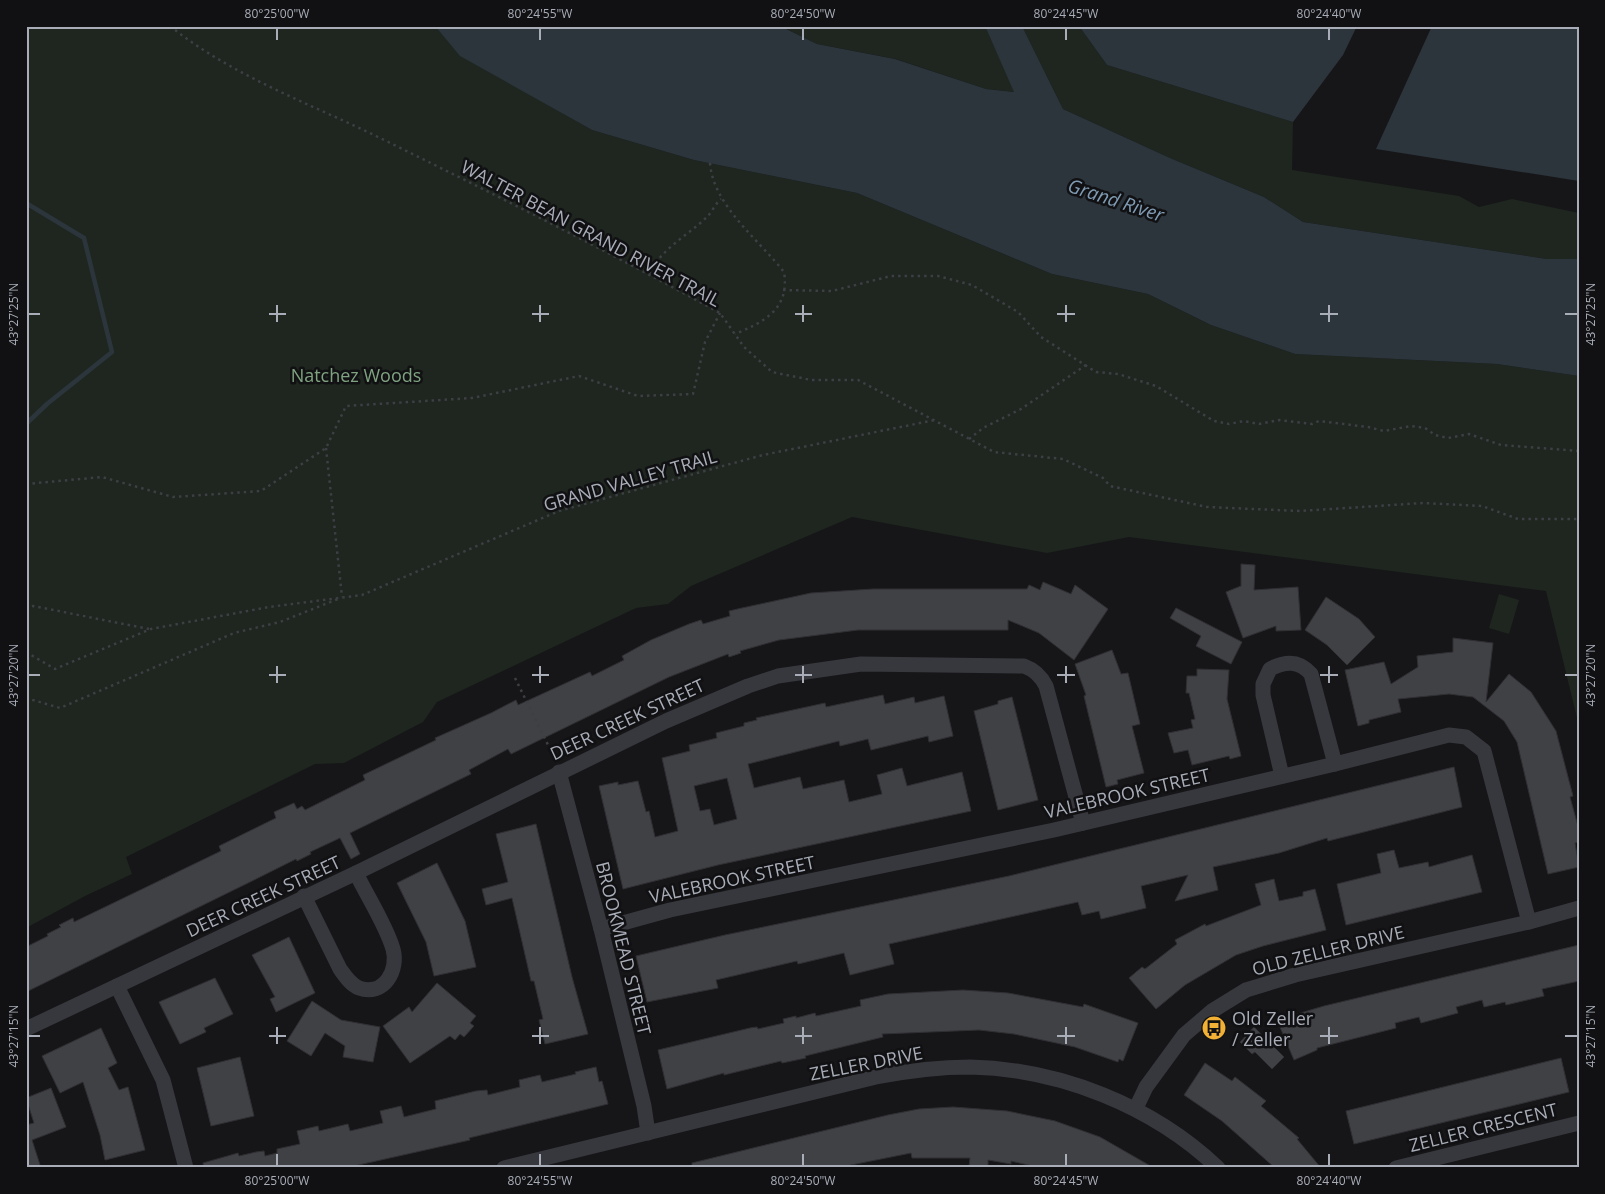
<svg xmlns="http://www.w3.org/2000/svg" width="1605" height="1194" font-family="'Open Sans',sans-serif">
<rect width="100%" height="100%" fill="#161618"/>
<g fill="#1e261f">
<polygon points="26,26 435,26 461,56 592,130 694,160 857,193 1052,274 1148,294 1211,325 1295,354 1497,364 1579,376 1579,726 1546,591 1129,537 1047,553 852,517 691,586 668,604 636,608 437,702 423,722 344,763 315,764 126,857 132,874 85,896 26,928"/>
<polygon points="780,26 985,26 1015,92 986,89 896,59 817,44"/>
<polygon points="1022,26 1079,26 1107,65 1293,122 1292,170 1459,196 1479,207 1512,199 1579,213 1579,259 1547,259 1303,222 1264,197 1170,158 1063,109"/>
<polygon points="1499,594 1519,600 1509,634 1489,628"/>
</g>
<g fill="#2c353c">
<polygon points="435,26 780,26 817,44 895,59 986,89 1014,92 985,26 1022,26 1063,109 1170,158 1264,197 1303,222 1547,259 1579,259 1579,376 1497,364 1295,354 1211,325 1148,294 1052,274 857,193 694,160 592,130 460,56"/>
<polygon points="1079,26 1357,26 1343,55 1293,122 1107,65"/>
<polygon points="1432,26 1579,26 1579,181 1376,149"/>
</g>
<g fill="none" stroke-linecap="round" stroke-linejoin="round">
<polyline stroke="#2c353c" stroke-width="4.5" points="26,203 84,238 112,352 47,404 26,424"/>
</g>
<g fill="#404145" stroke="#303034" fill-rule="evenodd">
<polygon points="1241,564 1255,565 1254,590 1298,587 1301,630 1276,631 1276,626 1243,638 1226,592 1241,586"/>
<polygon points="1043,582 1071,594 1075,585 1108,609 1074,660 1039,633 1008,620 1008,630 858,630 779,640 740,651 741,653 729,657 728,654 669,677 511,754 508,749 469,770 471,774 350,833 360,854 351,859 340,838 310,852 311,854 297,861 296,859 250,882 26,992 26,947 48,936 47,934 61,927 59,925 73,918 74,922 221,851 219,846 276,818 274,812 294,803 297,809 302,806 305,810 365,780 363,775 436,740 435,738 491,713 516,700 518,705 590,672 592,676 624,660 622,656 651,640 689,624 701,620 703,624 730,616 729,611 742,608 811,593 873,589 1027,589 1029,585 1040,590"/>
<polygon points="1326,597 1359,619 1375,637 1347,665 1327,645 1305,630"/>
<polygon points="1176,608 1242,642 1231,664 1196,646 1201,636 1170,618"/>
<polygon points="1453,638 1493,643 1486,702 1509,674 1531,692 1556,731 1573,796 1570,797 1579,830 1579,842 1575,843 1579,867 1548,874 1517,742 1504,721 1473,697 1449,694 1398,699 1401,712 1369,720 1369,723 1358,726 1345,670 1384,662 1391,684 1418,667 1417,656 1453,652"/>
<polygon points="1112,650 1121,674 1128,673 1140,724 1132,726 1144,773 1117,780 1118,784 1106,787 1084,696 1086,695 1075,664"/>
<polygon points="1197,669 1229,670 1227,699 1241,756 1230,759 1229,756 1192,765 1188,750 1174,753 1168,733 1193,728 1191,720 1195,719 1189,693 1186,693 1187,676 1197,676"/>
<path d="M883,695L885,704L914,697L915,703L944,696L953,736L929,742L928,736L871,750L868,739L840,746L839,741L748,764L754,788L800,777L803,789L844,780L849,802L882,794L877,775L902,768L907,786L962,772L971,811L718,865L623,889L599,786L618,782V785L638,781L646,812L649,811L655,837L678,831L662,758L690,751L689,745L717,738L716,733L744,726V723L757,720L756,718L825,703L826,707ZM727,778L737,819L714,825L710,809L700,811L694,786Z"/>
<polygon points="1012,697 1038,800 998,810 974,711 998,704 998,701"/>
<polygon points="1454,767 1462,807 1356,834 1328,841 1327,838 1279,853 1213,867 1218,890 1175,901 1188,875 1141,886 1146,908 1101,919 1099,911 1082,915 1078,902 889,944 894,964 850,975 844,953 798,964 797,961 716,980 718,988 647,1002 636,956 725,935 1009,876"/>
<polygon points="536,824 572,977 588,1034 545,1044 539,1020 543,1019 534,981 531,981 512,898 486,905 482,889 508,882 496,834"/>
<polygon points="1394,850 1399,868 1428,862 1429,867 1472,855 1482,892 1346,925 1337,884 1381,873 1377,854"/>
<polygon points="437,863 465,921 476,967 434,976 426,942 397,883"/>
<polygon points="1274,879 1279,901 1303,896 1303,892 1315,889 1326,930 1263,946 1236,955 1185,985 1156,1009 1129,978 1142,967 1145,969 1177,944 1175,940 1205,924 1206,926 1261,905 1255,884"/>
<polygon points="289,937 315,993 276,1012 270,999 275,997 252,955"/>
<polygon points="1579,945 1579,981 1542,989 1544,996 1506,1005 1505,1002 1484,1007 1482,1000 1456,1007 1458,1013 1421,1023 1419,1017 1395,1023 1396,1028 1317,1048 1317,1050 1294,1060 1277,1020 1324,1006"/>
<polygon points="215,978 233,1014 204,1028 206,1032 180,1044 159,1002"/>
<polygon points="437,983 476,1016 470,1023 474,1026 464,1037 460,1034 455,1040 450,1036 410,1063 383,1026 409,1007 412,1012"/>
<polygon points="963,990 1008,993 1083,1007 1084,1004 1138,1023 1123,1061 1119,1059 1118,1062 1075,1047 1014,1034 979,1030 882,1034 883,1037 805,1056 806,1058 782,1063 781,1061 724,1075 724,1073 667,1089 658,1050 750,1028 757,1027 758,1029 784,1023 783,1019 796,1016 796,1018 815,1013 816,1016 861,1006 860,1000 888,994"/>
<polygon points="312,1001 341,1020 380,1027 373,1062 343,1057 345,1046 325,1033 311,1056 287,1041"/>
<polygon points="1254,1027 1284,1057 1272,1069 1255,1052 1252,1054 1240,1042"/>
<polygon points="101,1028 117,1063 108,1068 119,1090 128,1087 145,1150 105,1160 100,1135 83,1082 60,1093 42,1056"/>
<polygon points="240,1057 254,1116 211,1126 197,1068"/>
<polygon points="1561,1058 1569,1092 1354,1144 1346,1111"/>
<polygon points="1205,1063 1232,1081 1235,1077 1266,1101 1261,1106 1299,1138 1297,1139 1321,1168 1275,1168 1222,1121 1184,1095"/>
<polygon points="596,1067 599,1082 602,1081 608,1104 469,1138 470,1140 345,1168 204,1168 203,1163 238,1153 239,1156 256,1152 264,1151 265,1156 277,1153 277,1149 300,1144 297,1131 318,1126 319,1131 348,1124 350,1131 383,1123 380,1111 401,1106 404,1117 436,1109 435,1101 476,1091 487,1090 488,1095 520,1087 519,1080 540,1075 542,1082 576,1074 575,1072"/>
<polygon points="51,1088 66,1127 32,1140 41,1168 26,1168 26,1125 34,1123 26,1098"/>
<polygon points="953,1107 1007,1111 1055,1121 1100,1137 1154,1168 1041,1168 1011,1161 1011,1164 988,1160 988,1167 969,1166 970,1158 912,1158 911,1153 836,1168 692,1168 692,1163 888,1115 919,1109"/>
</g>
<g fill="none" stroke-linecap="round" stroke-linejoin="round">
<g stroke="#3d3f44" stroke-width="2.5" stroke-dasharray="2.5 4" stroke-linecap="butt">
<path d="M170,26C231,75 306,102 376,136C492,193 607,251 720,313L744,347L772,372L811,380H858L994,452L1063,459L1103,478L1110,486L1207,507L1300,511L1423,503L1482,506L1518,519H1579"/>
<path d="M710,163C713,205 758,239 784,272C790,309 764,322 735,334"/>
<path d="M649,274C661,249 687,236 707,217C712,212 715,204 721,199"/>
<polyline points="783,290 832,291 891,276 938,276 972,285 1018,312 1041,337 1096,372 1118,374 1156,386 1214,421 1229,424 1244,421 1259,424 1279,420 1312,424 1319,421 1368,427 1384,431 1411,426 1425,428 1435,435 1448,438 1469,434 1501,445 1579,451"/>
<polyline points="969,439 983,428 1021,409 1086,365"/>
<polyline points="326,448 342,597"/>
<polyline points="26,484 102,477 173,497 261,491 326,448 346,406 472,398 579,376 638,396 693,394 705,342 720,313"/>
<polyline points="26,609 33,606 149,629"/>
<polyline points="26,652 55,669 151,629 269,607 362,595 559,511 763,455 935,420"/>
<polyline points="515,678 552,753"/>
<polyline points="26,698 60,708 234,633 280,622 338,599"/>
</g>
<g stroke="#37383d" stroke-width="15">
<polyline points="559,772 601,929 644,1106 648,1133"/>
<path d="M1282,776L1263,695V684L1270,669C1285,661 1299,660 1311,674L1335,764"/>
<path d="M304,896L340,969C345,976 351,985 359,988C384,997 399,970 393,949C386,925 367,896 356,873"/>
<polyline points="601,929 670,910 1054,830 1335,764 1449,735 1466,737 1484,751 1529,922"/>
<polyline points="117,986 163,1080 186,1168"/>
<path d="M26,1029L356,873L666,721L748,686L778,676L861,664L1024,666C1035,670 1041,676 1046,686L1083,823"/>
<polyline points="1136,1108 1146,1087 1184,1035 1212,1011 1246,990 1295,975 1529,922 1579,908"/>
<path d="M504,1168L876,1077C907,1071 938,1067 970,1067C1060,1069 1153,1106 1218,1168"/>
<polyline points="1396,1168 1579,1123"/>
</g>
</g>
<path fill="none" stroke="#a8adb8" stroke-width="2" d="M277,28V40M540,28V40M803,28V40M1066,28V40M1329,28V40M277,305V322M540,305V322M803,305V322M1066,305V322M1329,305V322M28,314H40M269,314H286M532,314H549M795,314H812M1057,314H1075M1320,314H1338M1565,314H1578M277,666V683M540,666V683M803,666V683M1066,666V683M1329,666V683M28,675H40M269,675H286M532,675H549M795,675H812M1057,675H1075M1320,675H1338M1565,675H1578M277,1027V1044M540,1027V1044M803,1027V1044M1066,1027V1044M1329,1027V1044M28,1036H40M269,1036H286M532,1036H549M795,1036H812M1057,1036H1075M1320,1036H1338M1565,1036H1578M277,1154V1166M540,1154V1166M803,1154V1166M1066,1154V1166M1329,1154V1166"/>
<defs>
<symbol id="bus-disc" viewBox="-11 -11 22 22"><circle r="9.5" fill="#f2b134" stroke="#111113"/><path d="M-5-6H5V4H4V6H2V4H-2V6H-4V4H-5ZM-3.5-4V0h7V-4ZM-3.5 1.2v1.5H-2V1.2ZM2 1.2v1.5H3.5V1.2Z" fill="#111"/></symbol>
</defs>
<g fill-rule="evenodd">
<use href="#bus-disc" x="1200" y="1014" width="28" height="28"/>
</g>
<g text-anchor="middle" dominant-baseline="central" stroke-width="5" stroke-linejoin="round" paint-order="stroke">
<g font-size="18" fill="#a8adb8" stroke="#111113">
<text transform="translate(591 233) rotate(28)">WALTER BEAN GRAND RIVER TRAIL</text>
<text transform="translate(630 480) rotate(-16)">GRAND VALLEY TRAIL</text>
<text transform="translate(627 719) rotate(-25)">DEER CREEK STREET</text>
<text transform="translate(1127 793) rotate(-13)">VALEBROOK STREET</text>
<text transform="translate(732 879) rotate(-12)">VALEBROOK STREET</text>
<text transform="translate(263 896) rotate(-25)">DEER CREEK STREET</text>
<text transform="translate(624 948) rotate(76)">BROOKMEAD STREET</text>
<text transform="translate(1328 950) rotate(-14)">OLD ZELLER DRIVE</text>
<text transform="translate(866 1063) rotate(-11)">ZELLER DRIVE</text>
<text transform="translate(1483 1127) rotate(-14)">ZELLER CRESCENT</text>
</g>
<g font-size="18" fill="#7fa381" stroke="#111113">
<text x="356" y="375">Natchez Woods</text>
</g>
<g font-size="18" fill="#a8adb8" stroke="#111113" text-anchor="start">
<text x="1232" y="1018">Old Zeller<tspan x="1232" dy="21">/ Zeller</tspan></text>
</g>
<g font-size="19" font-style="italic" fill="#7f9bb3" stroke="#111113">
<text transform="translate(1116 200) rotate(18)">Grand River</text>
</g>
</g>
<rect width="1605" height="1194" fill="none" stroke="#111113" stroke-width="55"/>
<rect x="28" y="28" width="1550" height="1138" fill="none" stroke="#a8adb8" stroke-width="2"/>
<g font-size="12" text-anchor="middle" fill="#a8adb8">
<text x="277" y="18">80°25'00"W</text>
<text x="540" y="18">80°24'55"W</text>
<text x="803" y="18">80°24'50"W</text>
<text x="1066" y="18">80°24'45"W</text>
<text x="1329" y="18">80°24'40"W</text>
<text transform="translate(14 314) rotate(-90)" y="4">43°27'25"N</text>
<text transform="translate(1591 314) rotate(-90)" y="4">43°27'25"N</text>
<text transform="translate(14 675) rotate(-90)" y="4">43°27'20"N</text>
<text transform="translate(1591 675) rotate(-90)" y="4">43°27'20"N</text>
<text transform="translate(14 1036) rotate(-90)" y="4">43°27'15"N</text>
<text transform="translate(1591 1036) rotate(-90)" y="4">43°27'15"N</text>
<text x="277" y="1185">80°25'00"W</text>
<text x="540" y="1185">80°24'55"W</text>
<text x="803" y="1185">80°24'50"W</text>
<text x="1066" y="1185">80°24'45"W</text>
<text x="1329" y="1185">80°24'40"W</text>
</g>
</svg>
